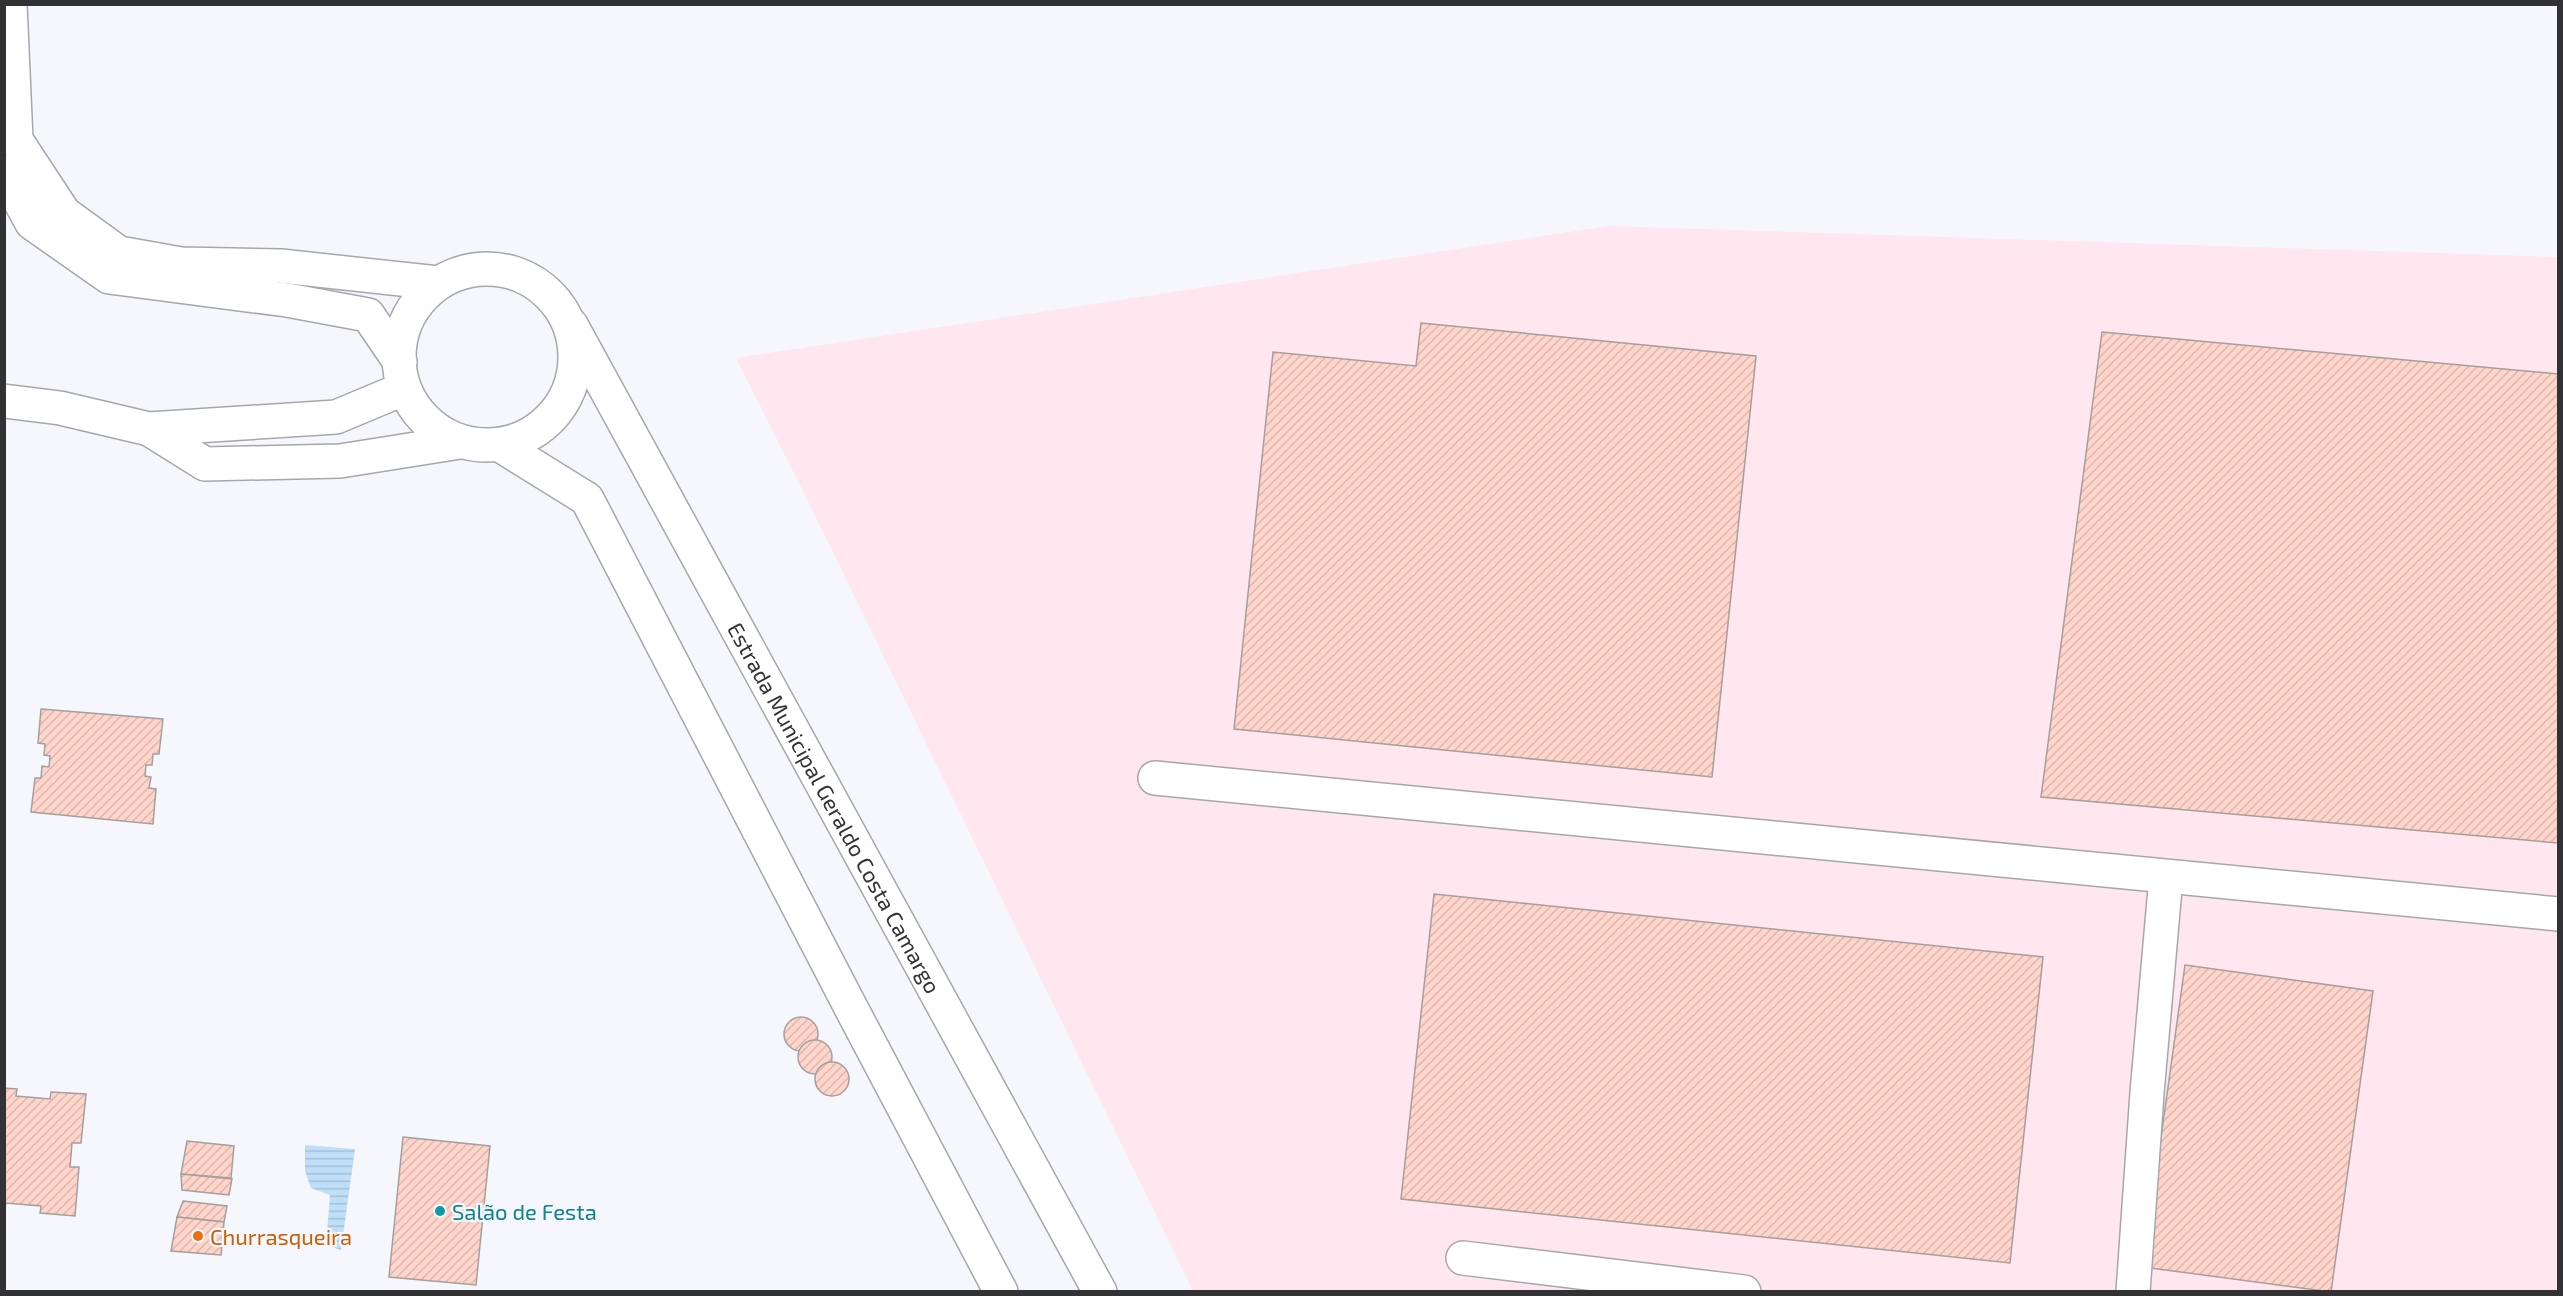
<svg xmlns="http://www.w3.org/2000/svg" width="2563" height="1296" font-family="'Exo 2',sans-serif">
<defs>
<pattern id="water-rules" width="6" height="5" patternUnits="userSpaceOnUse" patternTransform="scale(1.5)"><rect width="6" height="5" fill="#bfdff8"/><path d="M0 2.5h6" fill="none" stroke="#a5c0d5"/></pattern>
<pattern id="building-hatch" width="6" height="6" patternUnits="userSpaceOnUse" patternTransform="scale(1.5)"><rect width="6" height="6" fill="#ffd5cb"/><path d="M-1 1l2-2M0 6l6-6M5 7l2-2" fill="none" stroke="#dbb7af"/></pattern>
</defs>
<rect width="100%" height="100%" fill="#f6f7fc"/>
<polygon fill="#ffe6ef" points="1609,226 2558,257 2558,1291 1193,1291 804,493 736,358"/>
<polygon fill="url(#water-rules)" points="305,1145 355,1149 341,1250 326,1245 330,1195 311,1188 305,1171"/>
<g fill="url(#building-hatch)" stroke="#a59f9d" stroke-width="1.5">
<polygon points="1421,323 1756,356 1712,777 1234,729 1273,352 1416,366"/>
<polygon points="2102,332 2558,374 2558,843 2041,797"/>
<polygon points="41,709 163,719 159,754 153,754 152,765 146,765 145,776 151,777 149,788 156,789 153,824 31,812 35,778 41,778 42,766 49,767 50,756 44,755 45,744 38,743"/>
<polygon points="1434,894 2043,957 2010,1263 1401,1199"/>
<polygon points="2185,965 2373,991 2331,1292 2143,1267"/>
<circle cx="801" cy="1034" r="17"/>
<circle cx="815" cy="1057" r="17"/>
<circle cx="832" cy="1079" r="17"/>
<polygon points="4,1088 17,1089 16,1096 50,1099 51,1092 86,1094 81,1143 72,1143 70,1167 79,1167 75,1216 40,1213 41,1206 6,1203 4,1210"/>
<polygon points="403,1137 490,1146 476,1285 389,1277"/>
<polygon points="187,1141 234,1146 231,1178 181,1174"/>
<polygon points="181,1174 232,1179 229,1195 182,1190"/>
<polygon points="183,1201 227,1206 224,1222 177,1217"/>
<polygon points="177,1217 224,1222 221,1255 171,1251"/>
</g>
<g fill="none" stroke-linecap="round" stroke-linejoin="round">
<defs>
<g id="minor">
<polyline points="10,4 16,140 64,213 119,253 181,264 281,266 438,283"/>
<polyline points="4,172 32,223 109,277 287,300 368,315 400,362"/>
<circle cx="487" cy="357" r="88"/>
<path id="s1" d="M571,325L1100,1292"/>
<polyline points="4,401 60,408 149,429 336,417 403,389"/>
<polyline points="149,429 205,464 340,461 460,442"/>
<polyline points="500,445 587,499 849,1004 1001,1292"/>
<polyline points="1155,778 2558,914"/>
<polyline points="1463,1258 1744,1292"/>
<polyline points="2133,1292 2147,1093 2166,877"/>
</g>
</defs>
<use href="#minor" stroke="#a6a7ac" stroke-width="36"/>
<use href="#minor" stroke="#fff" stroke-width="33"/>
</g>
<circle fill="#0f9aa8" stroke="#f6f7fc" stroke-width="2" cx="440" cy="1211" r="6"/>
<circle fill="#e8710a" stroke="#f6f7fc" stroke-width="2" cx="198" cy="1236" r="6"/>
<g text-anchor="middle" dominant-baseline="central" stroke-width="4.5" stroke-linejoin="round" paint-order="stroke">
<g font-size="22" fill="#323235" stroke="#f6f7fc">
<text stroke="none"><textPath href="#s1" startOffset="550">Estrada Municipal Geraldo Costa Camargo</textPath></text>
</g>
<g font-size="22" fill="#0d838f" stroke="#f6f7fc" text-anchor="start">
<text x="452" y="1211">Salão de Festa</text>
</g>
<g font-size="22" fill="#c56008" stroke="#f6f7fc" text-anchor="start">
<text x="210" y="1236">Churrasqueira</text>
</g>
</g>
<rect width="2563" height="1296" fill="none" stroke="#323235" stroke-width="12"/>
</svg>
